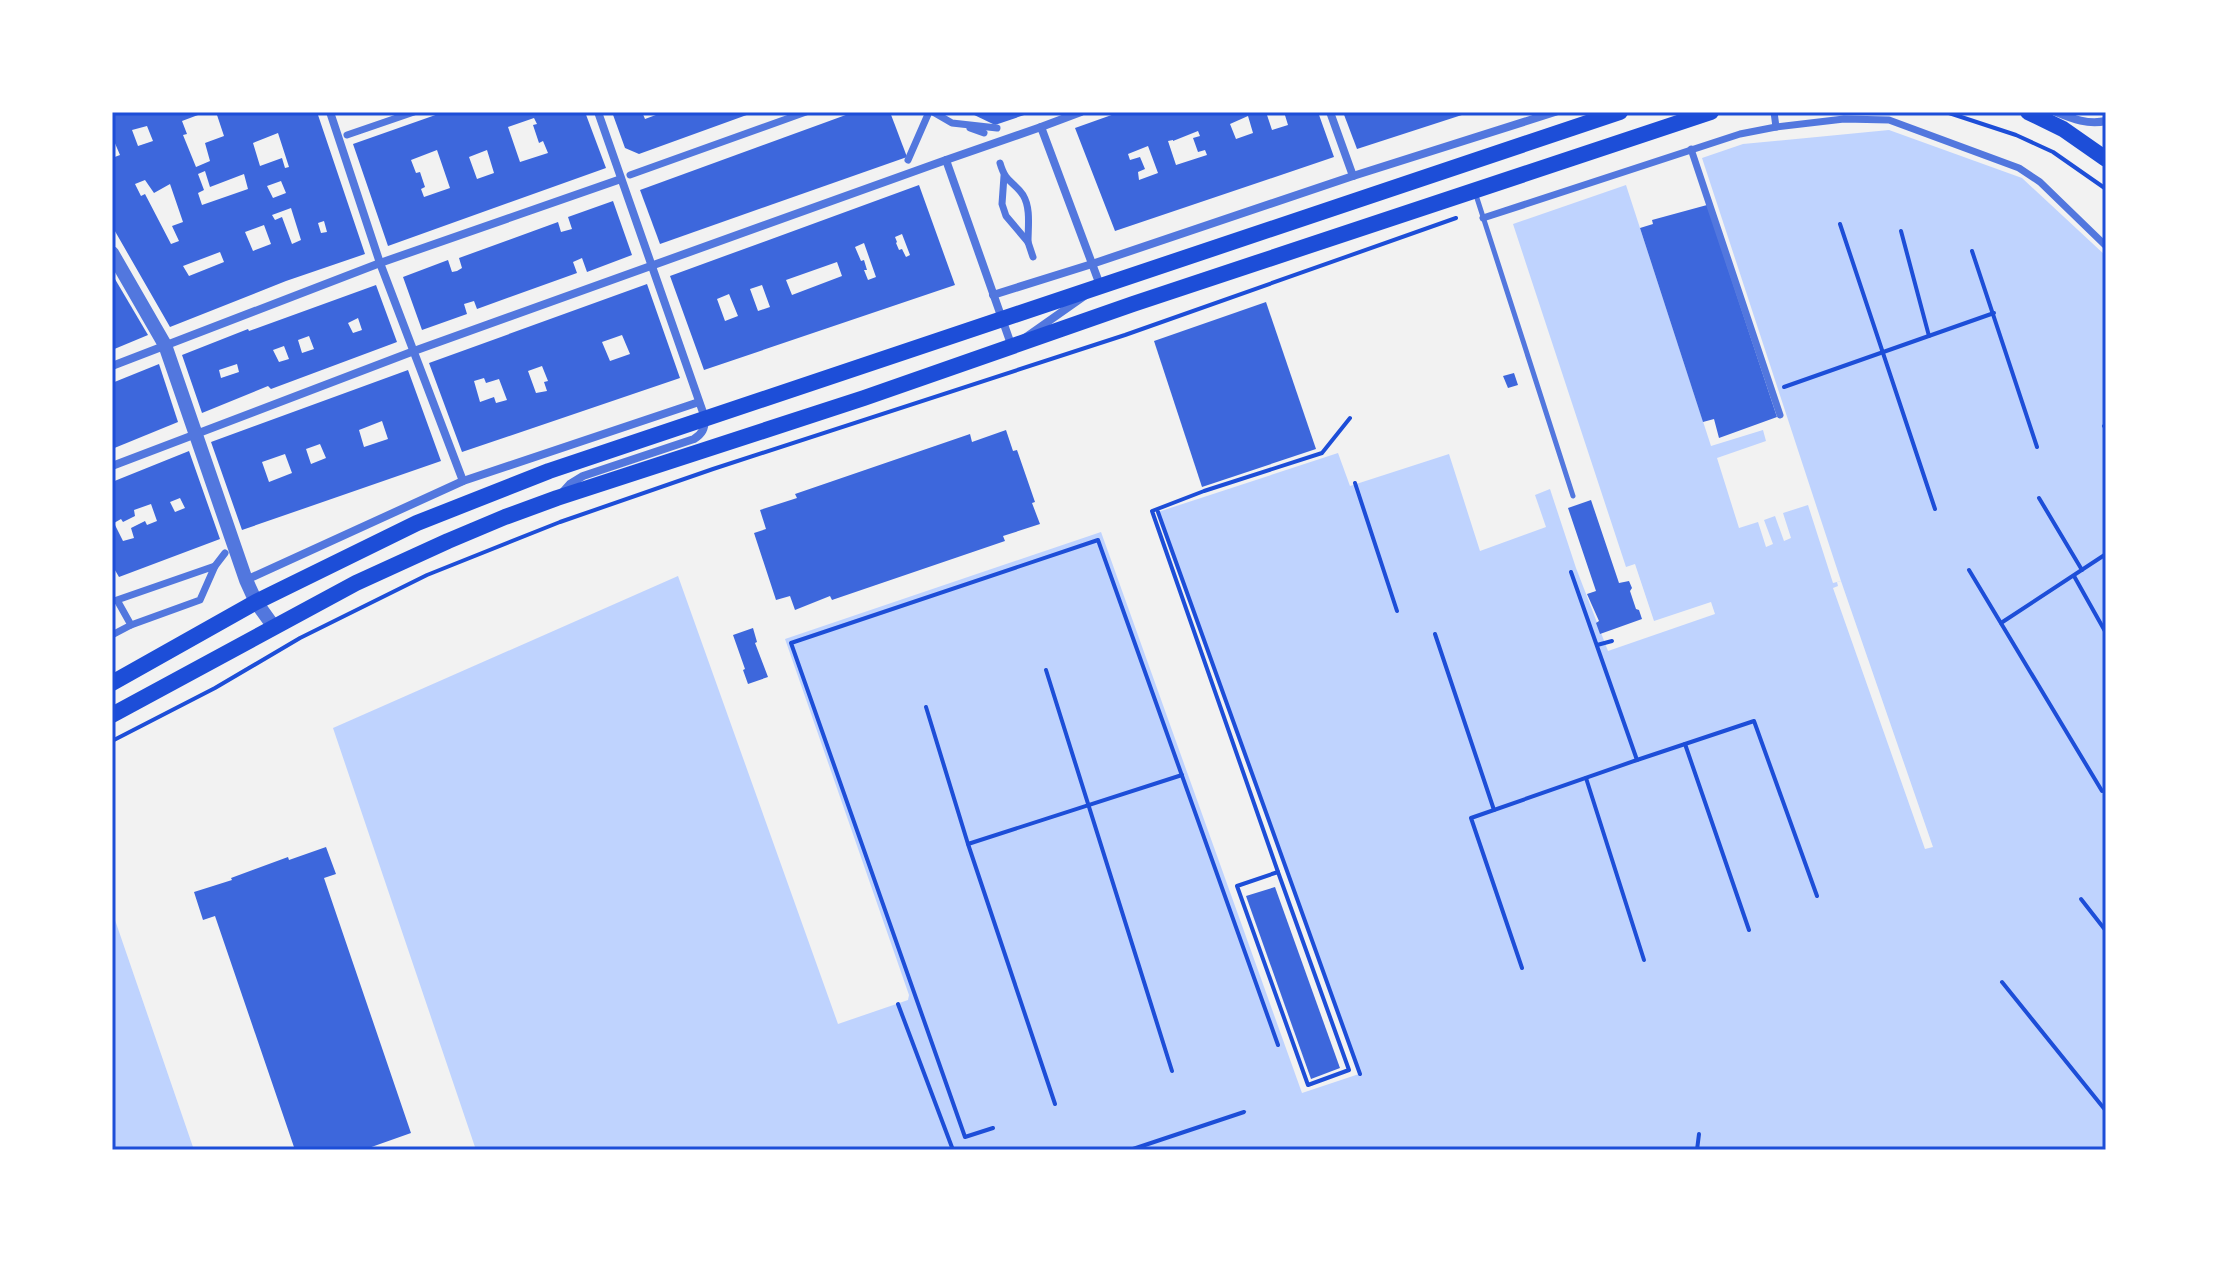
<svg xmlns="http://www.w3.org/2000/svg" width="2218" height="1262" font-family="'IBM Plex Sans',sans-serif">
<rect width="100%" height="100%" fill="#f2f2f2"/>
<g fill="#bfd3fe">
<polygon points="1889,130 2022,178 2106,256 2106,1150 476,1150 333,728 678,576 838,1024 908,1000 909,995 785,639 1101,532 1302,1093 1359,1074 1158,512 1338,453 1350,486 1449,454 1480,551 1546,527 1535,495 1550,489 1576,568 1608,651 1715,614 1711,602 1654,621 1635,564 1626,567 1513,224 1626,185 1711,446 1763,430 1766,441 1717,458 1739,528 1758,522 1766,547 1773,544 1764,520 1775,516 1784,541 1791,538 1783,513 1808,505 1833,583 1841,581 1702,158 1743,144"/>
<polygon points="112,909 115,920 194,1150 112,1150"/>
</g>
<polygon fill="#f2f2f2" points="1841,581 1933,847 1925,849 1833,588 1838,586 1837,582"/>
<g fill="#3d67dc" fill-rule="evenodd">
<path d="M112,112H206L182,121L187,134L183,135L196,167L210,161L205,143L224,136L216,112H317L365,254L286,281L170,327L112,226V158L120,155L114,141L112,142ZM147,126L153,141L138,146L132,130ZM278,133L289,167L285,168L282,158L260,166L253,143ZM205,171L210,187L244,174L248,189L202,205L198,193L204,190L198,174ZM145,180L154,193L170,184L183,222L172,226L179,241L171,244L145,194L141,196L135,184ZM281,181L286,193L273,198L267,186ZM291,208L301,240L292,244L282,217L275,220L272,215ZM324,221L327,232L321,233L318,223ZM264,225L271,244L253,251L245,232ZM220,252L224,262L189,276L183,266Z"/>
<path d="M444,112H585L606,168L388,246L353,144ZM534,118L537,124L533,125L539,143L543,141L548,153L520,162L508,127ZM437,150L450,188L424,197L421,189L425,187L420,172L416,173L411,160ZM487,150L494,173L477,179L469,157Z"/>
<polygon points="612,112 642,112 645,119 664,112 755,112 639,154 625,148"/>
<polygon points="854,112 890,112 907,157 660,244 640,190"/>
<polygon points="968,112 1033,112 995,125"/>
<path d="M1120,112H1266L1272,130L1288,125L1284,112H1318L1334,157L1115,231L1075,128ZM1248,116L1253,133L1236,139L1230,124ZM1198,131L1200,136L1193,138L1198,152L1205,150L1207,155L1176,165L1168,141L1173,140V141ZM1148,146L1158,173L1139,180L1138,172L1145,169L1140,157L1130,160L1128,154Z"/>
<polygon points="1343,112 1468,112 1468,113 1357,149"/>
<path d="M919,185L955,285L704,370L670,276ZM902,234L910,255L906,257L902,249L899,250L896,243L897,242L895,237ZM864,243L876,277L868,280L864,270H867L864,260L861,261L855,247ZM837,262L842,276L792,295L786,280ZM762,285L770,307L758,311L750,289ZM729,294L738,316L725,321L717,299Z"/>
<polygon points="613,201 632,255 587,272 582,258 573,262 577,273 477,309 474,301 464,304 467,314 422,330 403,277 448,260 452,272 457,271 462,268 459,258 558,222 561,232 572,229 568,217"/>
<polygon points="1707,205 1777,417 1719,438 1714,419 1703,422 1640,228 1653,224 1652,220"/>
<polygon points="112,274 148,335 112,350"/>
<path d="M647,284L680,378L462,452L429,363ZM622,335L630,354L610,361L602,342ZM542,366L548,381L544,382L547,391L536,393L528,371ZM484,378L486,383L499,379L507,400L496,403L494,397L480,402L474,381Z"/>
<path d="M376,285L397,342L271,389L268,386L202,413L182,355L248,329L249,331ZM358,318L362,330L353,333L348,323ZM309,336L314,349L302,353L298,340ZM284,346L289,359L279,362L273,350ZM237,364L239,372L221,378L219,370Z"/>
<polygon points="1266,302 1316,449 1202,487 1154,341"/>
<polygon points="159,364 178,422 112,449 112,383"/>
<path d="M408,370L441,461L242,530L211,442ZM382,421L388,439L364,447L359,430ZM320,444L326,458L311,464L306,449ZM285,454L292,473L269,482L262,462Z"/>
<polygon points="1514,373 1518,385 1508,388 1503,376"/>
<polygon points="1006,430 1013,451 1017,450 1035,502 1032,503 1040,524 1003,536 1005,541 832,600 830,596 795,610 790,596 776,600 754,533 766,529 760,510 797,498 795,494 970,434 972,442"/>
<path d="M189,451L220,539L119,577L112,565V482ZM180,498L185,508L175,512L170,502ZM151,504L157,521L147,525L145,521L131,528L134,538L123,541L114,523L121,519L123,522L135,516L134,510Z"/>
<polygon points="1591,500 1619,583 1629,581 1632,588 1630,591 1636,609 1639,610 1642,619 1600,634 1596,623 1599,621 1587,594 1596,591 1568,508"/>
<polygon points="753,628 757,642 755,643 768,677 748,684 743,670 745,669 733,635"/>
<polygon points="326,847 336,874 324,878 411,1133 363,1150 295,1150 215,916 203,920 194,892 232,880 231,878 288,857 289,860"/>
<polygon points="1275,887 1340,1068 1311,1079 1246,896"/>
</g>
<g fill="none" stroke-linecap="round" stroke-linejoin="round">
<g stroke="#1d4ed8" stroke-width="4">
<polyline points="1946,112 2016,135 2053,152 2106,189"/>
<polyline points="1840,224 1935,509"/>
<polyline points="1901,231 1929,336"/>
<polyline points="1972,251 2037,447"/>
<polyline points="1784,387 1994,313"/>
<polyline points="2104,426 2106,428"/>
<polyline points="1355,483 1397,611"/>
<polyline points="2039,498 2082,570"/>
<polyline points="1158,512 1360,1074"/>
<polyline points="1969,570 2102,791"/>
<polyline points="1571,572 1637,760 1754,721 1817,896"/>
<polyline points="2074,576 2106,633"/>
<polyline points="2001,623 2106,554"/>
<polyline points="1435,634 1494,810"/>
<polyline points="1597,645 1612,641"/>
<polyline points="1046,670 1172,1071"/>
<polyline points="926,707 968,844 1055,1104"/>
<polyline points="112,741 215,688 300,638 427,575 560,522 713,469 1125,335 1456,218"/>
<polyline points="1685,744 1749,930"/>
<polyline points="1586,778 1644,960"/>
<polyline points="968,844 1182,775"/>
<polyline points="1278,872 1152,511 1204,491 1322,453 1350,418"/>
<polygon points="1278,872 1349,1070 1308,1085 1237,886"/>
<polyline points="2081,899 2106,931"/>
<polyline points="1522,968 1471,818 1637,760"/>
<polyline points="2002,982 2106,1111"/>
<polyline points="898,1004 953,1150"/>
<polyline points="993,1128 965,1137 791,643 1098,540 1278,1045"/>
<polyline points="1130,1150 1244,1112"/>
<polyline points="1697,1150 1699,1134"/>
</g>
<polyline stroke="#5277de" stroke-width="5" points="1475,192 1573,496"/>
<g stroke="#5277de" stroke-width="7">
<polyline points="933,112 952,123 997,128"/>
<polyline points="1774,112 1776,127 1844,119 1889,120 2019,168 2040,182 2106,246"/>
<polyline points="970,128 984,133"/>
<polyline points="347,135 414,112"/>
<polyline points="1691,149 1780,415"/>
<polyline points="908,160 929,112"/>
<path d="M1000,163C1006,184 1013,180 1023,195C1031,208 1028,227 1028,242"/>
<polyline points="630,175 806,112"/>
<polyline points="1004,176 1002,204 1006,216 1028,242 1033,257"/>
<polyline points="1483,218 1740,134 1776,127"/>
<polygon points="215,566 200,600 131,625 117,600"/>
<polyline points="215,566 225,553"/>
<polyline points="112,635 131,625"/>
</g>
<g stroke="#5277de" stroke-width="8">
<polyline points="330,112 380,263 463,481"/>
<polyline points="1330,112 1353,176"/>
<path d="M2056,112C2073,119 2088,125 2106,121"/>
<polygon points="1041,127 1100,285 1012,347 946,160"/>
<polyline points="1041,127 1081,112"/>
<polyline points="993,295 1092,264 1353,176 1555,112"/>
<polyline points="112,366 380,263 621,179"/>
<polyline points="112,466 414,351 946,160"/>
<path d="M561,494L570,484L583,476L694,439C702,434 705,429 705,418L598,112"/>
<polyline points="246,580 463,481 699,402"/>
</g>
<polyline stroke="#5277de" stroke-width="14" points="112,253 165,345 246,580 256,602 274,627"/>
<g stroke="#1d4ed8" stroke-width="16">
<polyline points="2028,112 2063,129 2106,159"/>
<polyline points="112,683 256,602 417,523 549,471 1620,112"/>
<polyline points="112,715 356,583 448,541 505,517 557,498 864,398 1133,304 1711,112"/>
</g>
</g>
<rect width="2218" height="1262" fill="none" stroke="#ffffff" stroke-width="228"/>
<rect x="114" y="114" width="1990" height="1034" fill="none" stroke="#1d4ed8" stroke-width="3"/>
</svg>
